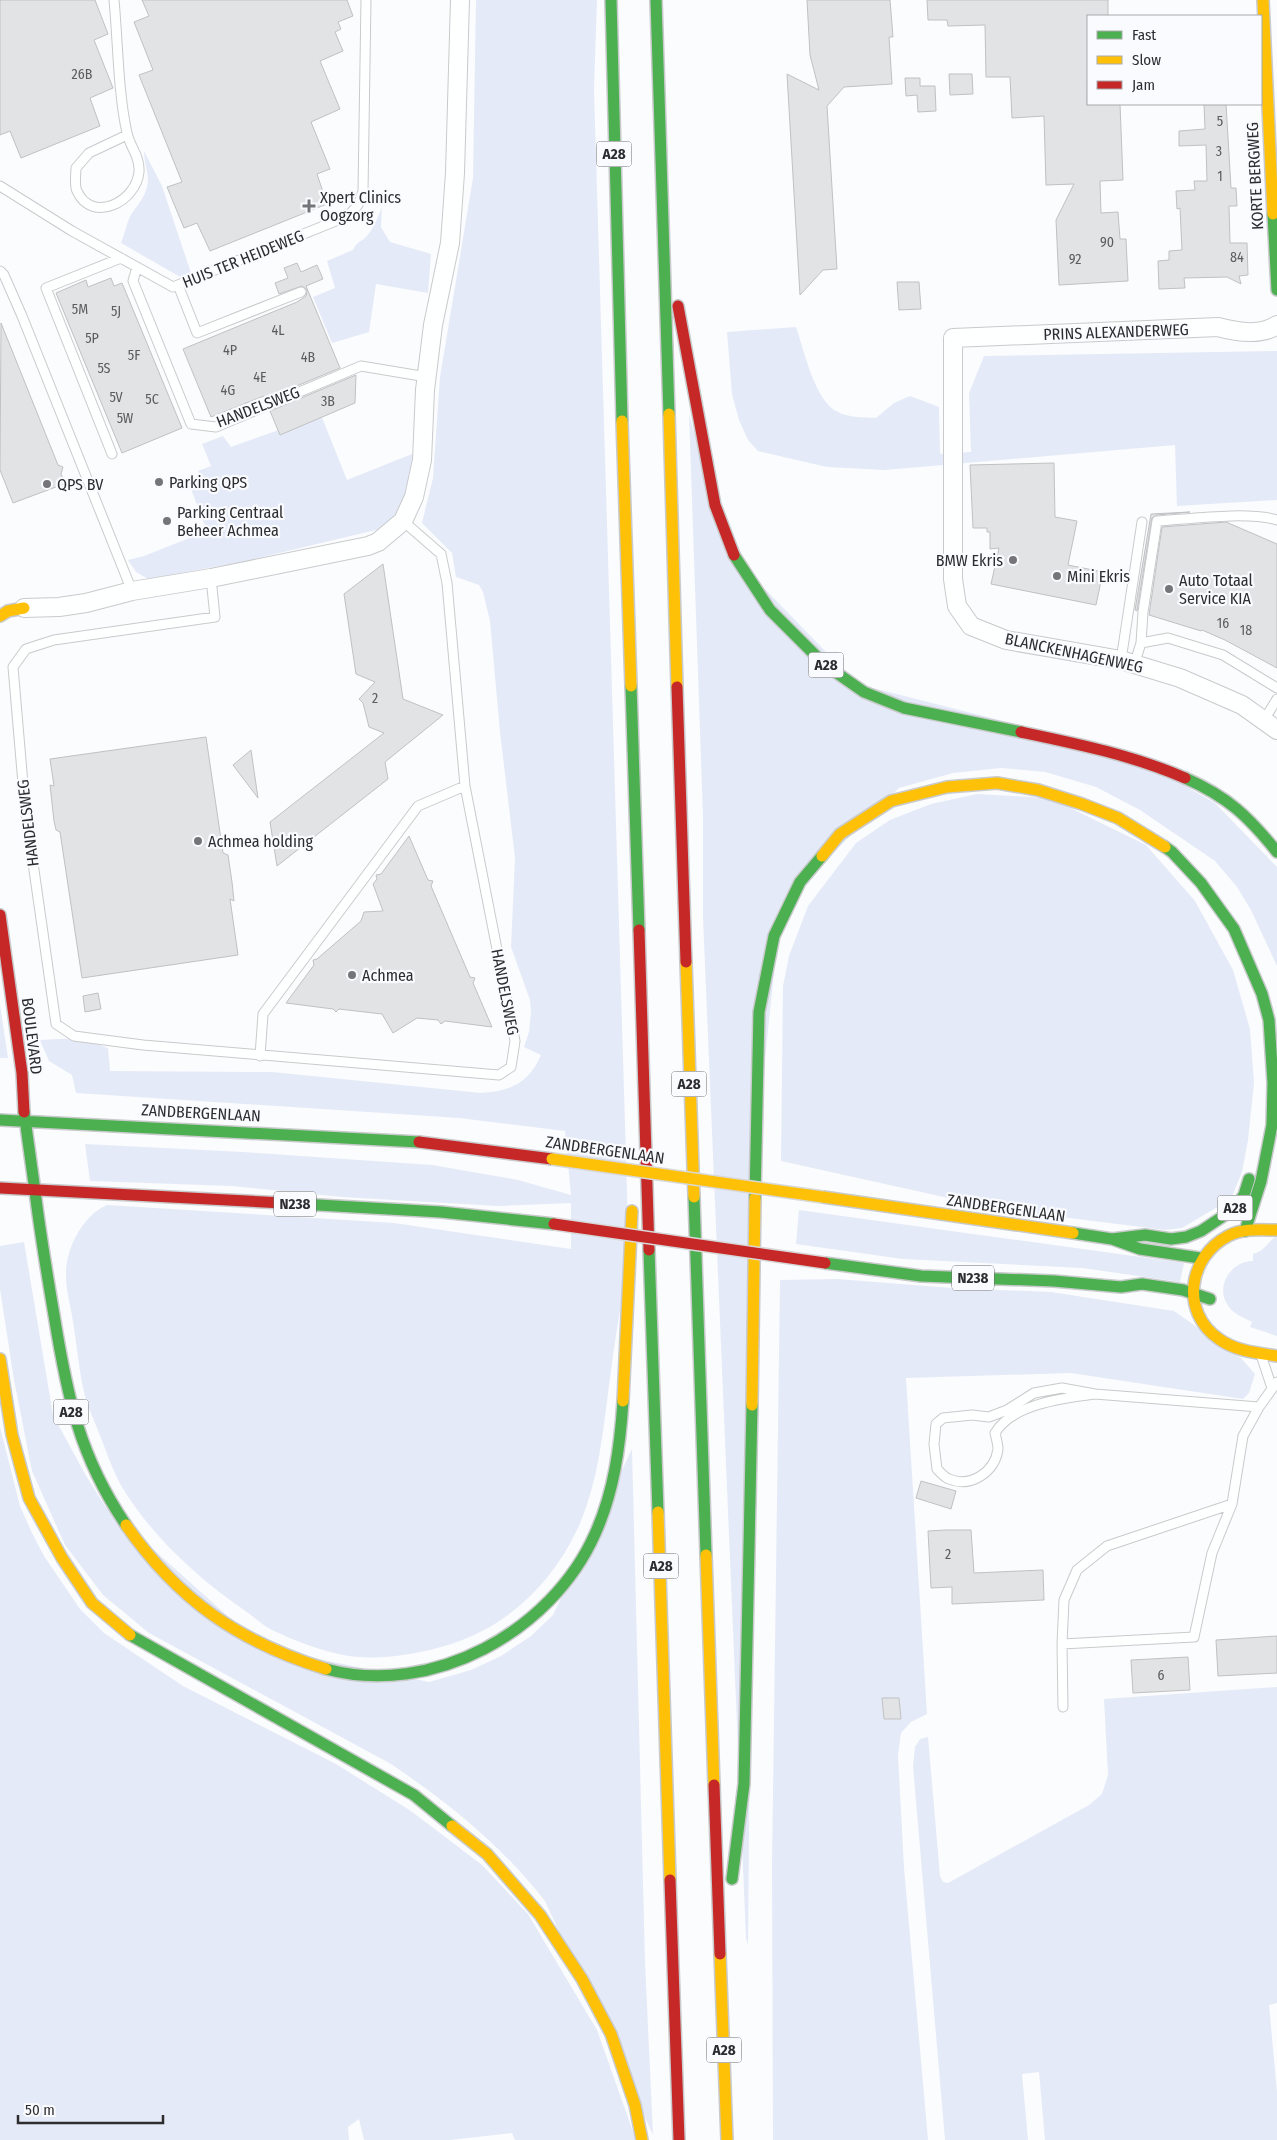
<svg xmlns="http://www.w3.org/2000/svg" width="1277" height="2140" viewBox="0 0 1277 2140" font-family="'Fira Sans Condensed',sans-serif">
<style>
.green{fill:#e5eaf8}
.building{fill:#e2e3e4;stroke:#c0c1c2}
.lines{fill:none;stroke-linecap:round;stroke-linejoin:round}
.lane-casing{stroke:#c9cacc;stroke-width:11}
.street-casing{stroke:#c9cacc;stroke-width:20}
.fast-casing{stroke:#c9cacc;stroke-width:14}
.slow-casing{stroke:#c9cacc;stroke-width:14}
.jam-casing{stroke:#c9cacc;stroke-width:14}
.lane{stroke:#feffff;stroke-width:9}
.street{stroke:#feffff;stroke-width:18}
.fast{stroke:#4caf50;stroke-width:11}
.slow{stroke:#ffc107;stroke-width:11}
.jam{stroke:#c62828;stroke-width:11}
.slow-bridge-casing{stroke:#d8d8d9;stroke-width:14;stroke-linecap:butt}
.jam-bridge-casing{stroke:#d8d8d9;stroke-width:14;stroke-linecap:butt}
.slow-bridge{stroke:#ffc107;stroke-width:11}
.jam-bridge{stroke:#c62828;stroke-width:11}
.poi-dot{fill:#757577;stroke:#fafbfe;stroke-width:2}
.labels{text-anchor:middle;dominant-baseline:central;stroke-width:4.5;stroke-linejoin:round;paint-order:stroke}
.number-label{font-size:14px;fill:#5b5c5d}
.shield{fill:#fafbfe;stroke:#6a6b6d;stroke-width:1}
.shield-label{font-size:15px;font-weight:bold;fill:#2d2d2f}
.street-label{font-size:16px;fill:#2d2d2f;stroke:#fafbfe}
.poi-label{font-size:16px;fill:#2d2d2f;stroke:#fafbfe;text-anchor:start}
</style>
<rect width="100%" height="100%" fill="#fbfcfd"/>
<path class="green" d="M 476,0 L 597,0 L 594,90 L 629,1258 C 622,1298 615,1338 610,1378 C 603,1430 599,1482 577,1530 C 549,1588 503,1630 441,1647 C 412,1655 379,1660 349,1656 C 324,1652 295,1641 272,1630 C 262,1625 253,1616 244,1610 C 199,1579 155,1539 125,1492 C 113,1473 106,1450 97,1428 C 93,1418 88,1407 85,1396 C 79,1372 77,1346 73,1322 C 71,1307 66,1291 66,1276 C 65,1249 83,1215 107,1205 L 394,1223 L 571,1249 L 571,1203 L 498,1206 L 342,1197 L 232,1186 L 90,1181 L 85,1144 L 243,1152 L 432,1165 L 518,1180 L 571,1195 L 565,1131 L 459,1118 L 76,1093 L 72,1075 L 49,1061 L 40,1040 L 80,1038 L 108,1048 L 110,1071 L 272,1072 L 481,1093 C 511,1091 529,1083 541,1055 L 524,1047 L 529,1032 L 531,1012 L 530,1000 L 511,947 L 515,858 L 500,732 L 490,621 L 483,592 L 479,585 L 456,577 L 452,553 L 422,523 L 433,478 L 440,377 L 473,178 Z
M 144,151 L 162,186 L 192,276 L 182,278 L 121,243 C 125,233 127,221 132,213 C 140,202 148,193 148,178 C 147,169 144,160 144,151 Z
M 382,207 L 381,227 L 390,242 L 431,254 L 428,293 L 376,284 L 369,332 L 332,343 L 313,297 L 335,288 L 327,261 L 353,250 C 356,243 358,243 364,239 C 372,232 378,217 382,207 Z
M 796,327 C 804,350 815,402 838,412 C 849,418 864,417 876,418 L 894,403 L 910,396 L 939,407 L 940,454 L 971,452 L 969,393 L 984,356 L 1277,351 L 1277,500 L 1177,506 L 1175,445 L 885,470 L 827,467 L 758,451 L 748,440 L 739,420 L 732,394 L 727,332 Z
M 689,414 L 727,550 L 857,684 L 1125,752 L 1215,803 L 1277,867 L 1277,966 L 1251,910 L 1237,887 L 1215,861 L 1140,810 L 1096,787 L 1045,772 L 1001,768 L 953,773 L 899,788 L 781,904 L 755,1156 L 748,1945 L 746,1938 L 703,918 L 703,817 Z
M 321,415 L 347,480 L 412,454 L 412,476 L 397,525 L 246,561 L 148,579 L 136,572 L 128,560 L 144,556 L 207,531 L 191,489 L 203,485 L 198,471 L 211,466 L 202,444 L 223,436 L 231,447 Z
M 977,794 L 1050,798 L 1146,845 L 1195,901 L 1233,970 L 1250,1029 L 1254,1083 L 1248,1140 L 1242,1172 L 1231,1199 L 1182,1228 L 1165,1230 L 998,1209 L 781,1161 L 783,986 L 789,956 L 808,906 L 856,843 L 890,820 L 931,804 Z
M 0,1005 L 8,1058 L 0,1058 Z
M 799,1210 L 1184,1263 L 1180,1282 L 1082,1268 L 903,1259 L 796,1244 Z
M 1277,1235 L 1277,1336 L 1250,1327 L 1252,1322 C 1244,1318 1234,1314 1229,1307 C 1214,1288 1230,1261 1253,1261 L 1253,1254 C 1264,1252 1268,1242 1277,1235 Z
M 24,1242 L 53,1415 L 85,1474 L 105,1506 L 262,1647 L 429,1682 L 471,1670 L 501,1656 L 531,1636 L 553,1615 L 632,1449 L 645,1962 L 653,2135 L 545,1901 C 502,1846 449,1803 391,1764 L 149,1633 L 103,1595 L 65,1545 L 32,1471 L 14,1380 L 0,1289 L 0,1246 Z
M 837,1279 L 952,1288 L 1051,1292 L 1174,1311 L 1241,1358 L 1255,1374 L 1249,1393 L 1243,1399 L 1071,1373 L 906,1378 L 927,1714 L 911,1722 L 901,1733 L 898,1755 L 904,1868 L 928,2140 L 773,2140 L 772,1866 L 780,1280 Z
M 0,1427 L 20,1506 L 31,1531 L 44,1556 L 80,1609 L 104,1633 L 183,1686 L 336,1764 L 411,1811 L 482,1865 L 528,1914 L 597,2030 L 636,2140 L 515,2140 L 512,2133 L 450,2140 L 364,2140 L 359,2119 L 348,2127 L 349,2140 L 0,2140 Z
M 1277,1687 L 1277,2003 L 1269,2005 L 1277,2092 L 1277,2140 L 1045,2140 L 1039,2072 L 1022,2074 L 1028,2140 L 945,2140 L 913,1766 L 915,1747 L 920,1739 L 928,1737 L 940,1876 L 943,1882 L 948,1883 L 1089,1805 L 1102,1794 L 1108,1775 L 1104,1699 Z"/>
<path class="building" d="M 0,0 L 95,0 L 108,34 L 94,40 L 113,88 L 90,98 L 100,126 L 21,158 L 10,131 L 0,135 Z
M 142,0 L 347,0 L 353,16 L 338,22 L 341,29 L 335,32 L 343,51 L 320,61 L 340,109 L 311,122 L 330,169 L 317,174 L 327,204 L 210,251 L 197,223 L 184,228 L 167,187 L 182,182 L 139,75 L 153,70 L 134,22 L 149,16 Z
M 807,0 L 890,0 L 893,37 L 889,37 L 892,84 L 844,87 L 827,106 L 837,269 L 823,270 L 800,295 L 787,74 L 819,90 L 810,55 Z
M 927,0 L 1108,0 L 1108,16 L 1088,16 L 1087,104 L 1120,104 L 1123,180 L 1100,181 L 1101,213 L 1118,212 L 1120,239 L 1126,239 L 1128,281 L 1059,285 L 1056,220 L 1074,184 L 1046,185 L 1044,116 L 1012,118 L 1010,77 L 986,77 L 985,25 L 948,26 L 947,20 L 928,20 Z
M 949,74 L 972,74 L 973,94 L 950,95 Z
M 905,78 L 920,78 L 920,86 L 935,86 L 936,111 L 918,112 L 917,95 L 906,96 Z
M 1204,104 L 1226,104 L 1231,188 L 1236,188 L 1237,206 L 1229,206 L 1230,243 L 1247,243 L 1248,275 L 1239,276 L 1241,284 L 1227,277 L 1184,278 L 1185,288 L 1159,289 L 1158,261 L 1169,260 L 1169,251 L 1182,250 L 1180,208 L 1177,209 L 1176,191 L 1195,190 L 1194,181 L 1207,181 L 1206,145 L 1179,146 L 1179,131 L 1205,129 Z
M 297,263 L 301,272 L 317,265 L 323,279 L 306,286 L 340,368 L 265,399 L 264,396 L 211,417 L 183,349 L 297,302 L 306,296 L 307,290 L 302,286 L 279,294 L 275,283 L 288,278 L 284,268 Z
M 111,278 L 114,286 L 122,283 L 182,428 L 122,453 L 56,293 L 86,280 L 88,287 Z
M 897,282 L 919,282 L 921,309 L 899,310 Z
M 1,323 L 58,465 L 63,467 L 61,474 L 65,482 L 64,484 L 13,503 L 0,470 Z
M 356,375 L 355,403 L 280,435 L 270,411 Z
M 1054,463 L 1055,517 L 1077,521 L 1068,565 L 1103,572 L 1096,605 L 991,584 L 999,548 L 990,549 L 990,532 L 987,532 L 987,528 L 973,528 L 970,465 Z
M 1190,512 L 1157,515 L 1152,518 L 1137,611 L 1135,610 L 1151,514 Z
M 1226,522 L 1277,544 L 1277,668 L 1225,640 L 1202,630 L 1201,631 L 1149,615 L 1162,527 Z
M 383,564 L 403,699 L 443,715 L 385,762 L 388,779 L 277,866 L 270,822 L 384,733 L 369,727 L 363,703 L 359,699 L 375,682 L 356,674 L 344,594 Z
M 206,737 L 223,853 L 228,855 L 232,882 L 234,901 L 230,899 L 238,955 L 82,978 L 60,832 L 56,830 L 54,821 L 50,785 L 54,786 L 50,759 Z
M 251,750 L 258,798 L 233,765 Z
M 409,836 L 428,880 L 433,881 L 431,886 L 470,977 L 475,978 L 473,983 L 492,1027 L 445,1021 L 441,1024 L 438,1020 L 417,1018 L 393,1033 L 382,1014 L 339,1009 L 336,1012 L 333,1009 L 286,1003 L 314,965 L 313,960 L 317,959 L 361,921 L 364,912 L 383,911 L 373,884 L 377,879 L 376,875 L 381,874 Z
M 98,993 L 101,1009 L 85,1012 L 83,996 Z
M 921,1481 L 956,1491 L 951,1509 L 916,1498 Z
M 945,1530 L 971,1530 L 974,1573 L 1043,1570 L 1044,1600 L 952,1604 L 952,1587 L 931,1588 L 928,1531 Z
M 1277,1636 L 1277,1673 L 1218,1676 L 1216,1640 Z
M 1188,1657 L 1190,1690 L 1133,1693 L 1131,1660 Z
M 882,1698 L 899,1698 L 901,1719 L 884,1719 Z"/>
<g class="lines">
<defs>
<path id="lane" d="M 114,0 C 118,42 118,92 127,133 C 130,147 140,156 139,172 C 136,202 92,224 77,191 C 74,185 76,175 76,168 L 89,153 L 127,135
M 0,186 L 72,231 L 173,287 L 348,216 L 358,205 L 363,191 L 366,0
M 137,267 L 133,281 L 191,424 L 216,427 L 361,366 L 427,377
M 0,271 L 4,275 L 22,316 L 132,591
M 178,285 L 197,333 L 301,292
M 112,454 L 46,288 L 121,258
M 211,578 L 215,617 L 54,640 L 26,649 L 13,667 L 25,807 L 56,1024 L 74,1036 L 143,1045 L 499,1075 L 511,1067 L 515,1041 L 465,786 L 447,583 L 441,554 L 403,521
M 1141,643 L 1143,612 L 1157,521 C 1189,519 1248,511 1277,520
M 1121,660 L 1142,522
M 1134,665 L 1141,643 L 1168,638 L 1223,655 L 1277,688
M 1264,720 L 1277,699
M 260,1056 L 263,1014 L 418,806 L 465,786
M 1262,1358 L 1272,1388
M 1095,1394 C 1064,1398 1012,1404 995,1433 C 996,1438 998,1444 998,1449 C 995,1472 971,1488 949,1479 C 944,1477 940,1472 937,1469 L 934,1444 L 936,1424 L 943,1418 L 972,1415 L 989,1417 L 1007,1410 L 1034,1393 L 1062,1388 L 1095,1394 L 1259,1407 L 1277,1382
M 1062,1644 L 1064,1600 L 1077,1570 L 1107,1546 L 1232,1504
M 1063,1707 L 1062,1644 L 1194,1637 L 1212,1553 L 1232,1504 L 1243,1436 L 1259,1407"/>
<path id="street" d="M 1277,325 C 1261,336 1236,332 1218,327 L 953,338 L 953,579 L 957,606 L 971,626 L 1006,640 L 1121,660 L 1180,678 L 1242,705 L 1277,730
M 24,608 L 59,607 L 86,603 L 132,591 L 211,578 L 368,546 L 378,542 L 403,521 L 414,497 L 422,460 L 425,390 L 433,325 L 450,243 L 455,173 L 460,0"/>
<path id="fast" d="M 611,0 L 622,421
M 656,0 L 669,414
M 1273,214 L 1277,290
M 734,555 L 770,610 L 824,664 L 864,692 L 904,708 L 1021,732
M 631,686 L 639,930
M 1185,778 C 1228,797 1248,816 1277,852
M 1165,847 L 1172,852 L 1201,883 L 1234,929 L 1262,994 L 1269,1020 L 1273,1083 L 1272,1125 L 1261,1181 L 1245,1231
M 24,1112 L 35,1191
M 0,1120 L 419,1142
M 35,1191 C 40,1233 47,1274 54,1315 C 67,1395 79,1456 126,1525
M 694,1197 L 706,1555
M 755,1198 L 759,1012 L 774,936 L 800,882 L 822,856
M 283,1203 L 441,1212 L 554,1224
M 1073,1233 L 1112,1239 L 1140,1249 L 1200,1258
M 1112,1239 L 1145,1235 L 1171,1239 L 1186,1237 L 1201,1231 L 1234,1209 L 1244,1195 L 1249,1179
M 649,1250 L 658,1512
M 825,1263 L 921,1276 L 1054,1281 L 1121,1287 L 1142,1284 L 1183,1290 L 1210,1299
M 130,1635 L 414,1795 L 452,1826
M 326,1669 C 432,1698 552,1631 595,1534 C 614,1492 620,1447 623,1401
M 732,1879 L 744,1784 L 752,1405"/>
<path id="slow" d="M 1263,0 L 1273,214
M 669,414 L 677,687
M 622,421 L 631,686
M 0,616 L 8,611 L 24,608
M 822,856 L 840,834 L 891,801 L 947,787 L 997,783 L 1038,790 L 1082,804 L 1118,818 L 1165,847
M 686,962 L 694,1197
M 823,1197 L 1073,1233
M 1277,1230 C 1261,1230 1243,1228 1228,1236 C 1188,1257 1180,1312 1219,1339 C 1235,1351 1258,1353 1277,1356
M 0,1359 L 12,1435 L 29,1498 L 62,1558 L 92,1603 L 130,1635
M 623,1401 L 632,1211
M 752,1405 L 755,1198
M 658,1512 L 670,1880
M 126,1525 C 178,1600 239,1642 326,1669
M 706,1555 L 714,1785
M 452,1826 L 487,1854 L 540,1915 L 582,1979 L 611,2034 L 635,2105 L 642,2140
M 720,1954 L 727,2140"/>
<path id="jam" d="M 678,306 L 715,505 L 734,555
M 677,687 L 686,962
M 1021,732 C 1078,744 1132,755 1185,778
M 0,915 L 22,1073 L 24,1112
M 639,930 L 649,1250
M 419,1142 L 552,1159
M 0,1188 L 283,1203
M 714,1785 L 720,1954
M 670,1880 L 679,2140"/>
</defs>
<use href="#lane" class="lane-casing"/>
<use href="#street" class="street-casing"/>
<use href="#fast" class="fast-casing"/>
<use href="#slow" class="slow-casing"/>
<use href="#jam" class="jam-casing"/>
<use href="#lane" class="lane"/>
<use href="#street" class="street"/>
<use href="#fast" class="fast"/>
<use href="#slow" class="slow"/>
<use href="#jam" class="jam"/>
<defs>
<path id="slow-bridge" d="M 552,1159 L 823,1197"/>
<path id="jam-bridge" d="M 554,1224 L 825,1263"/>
</defs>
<use href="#slow-bridge" class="slow-bridge-casing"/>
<use href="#jam-bridge" class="jam-bridge-casing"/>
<use href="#slow-bridge" class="slow-bridge"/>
<use href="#jam-bridge" class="jam-bridge"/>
</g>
<g class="poi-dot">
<path d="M306.5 198.5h5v5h5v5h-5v5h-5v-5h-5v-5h5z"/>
<circle cx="159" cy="482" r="5"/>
<circle cx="47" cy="484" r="5"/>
<circle cx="167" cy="521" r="5"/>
<circle cx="1013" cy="560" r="5"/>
<circle cx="1057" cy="576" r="5"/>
<circle cx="1169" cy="589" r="5"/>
<circle cx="198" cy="841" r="5"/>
<circle cx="352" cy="975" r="5"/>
</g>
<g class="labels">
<g class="number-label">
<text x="82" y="74">26B</text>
<text x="1220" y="121">5</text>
<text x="1219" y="151">3</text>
<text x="1220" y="176">1</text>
<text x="1107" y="242">90</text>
<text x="1237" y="257">84</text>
<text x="1075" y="259">92</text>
<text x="80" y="309">5M</text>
<text x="116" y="311">5J</text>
<text x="278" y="330">4L</text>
<text x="92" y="338">5P</text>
<text x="230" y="350">4P</text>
<text x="134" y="355">5F</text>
<text x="308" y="357">4B</text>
<text x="104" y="368">5S</text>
<text x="260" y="377">4E</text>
<text x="228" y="390">4G</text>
<text x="116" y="397">5V</text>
<text x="152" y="399">5C</text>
<text x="328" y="401">3B</text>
<text x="125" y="418">5W</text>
<text x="1223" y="623">16</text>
<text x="1246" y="630">18</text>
<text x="375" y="698">2</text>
<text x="948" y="1554">2</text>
<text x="1161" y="1675">6</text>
</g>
<g class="shield">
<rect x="596.5" y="141.5" width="35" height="25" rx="4"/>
<rect x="808.5" y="652.5" width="35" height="25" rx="4"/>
<rect x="671.5" y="1071.5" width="35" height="25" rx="4"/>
<rect x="274" y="1191.5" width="42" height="25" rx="4"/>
<rect x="1217.5" y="1195.5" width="35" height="25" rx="4"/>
<rect x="952" y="1265.5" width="42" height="25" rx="4"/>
<rect x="53.5" y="1399.5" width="35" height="25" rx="4"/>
<rect x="643.5" y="1553.5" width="35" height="25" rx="4"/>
<rect x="706.5" y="2037.5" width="35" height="25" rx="4"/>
</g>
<g class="shield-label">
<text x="614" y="154">A28</text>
<text x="826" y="665">A28</text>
<text x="689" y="1084">A28</text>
<text x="295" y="1204">N238</text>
<text x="1235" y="1208">A28</text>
<text x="973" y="1278">N238</text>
<text x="71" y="1412">A28</text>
<text x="661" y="1566">A28</text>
<text x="724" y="2050">A28</text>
</g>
<g class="street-label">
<text transform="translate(1255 176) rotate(-93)">KORTE BERGWEG</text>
<text transform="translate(243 259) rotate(-22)">HUIS TER HEIDEWEG</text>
<text transform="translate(1116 332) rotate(-2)">PRINS ALEXANDERWEG</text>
<text transform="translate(258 407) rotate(-21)">HANDELSWEG</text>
<text transform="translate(1074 653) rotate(12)">BLANCKENHAGENWEG</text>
<text transform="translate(28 823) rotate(-97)">HANDELSWEG</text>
<text transform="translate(505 992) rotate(79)">HANDELSWEG</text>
<text transform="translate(32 1036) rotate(83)">BOULEVARD</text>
<text transform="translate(201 1113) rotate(3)">ZANDBERGENLAAN</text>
<text transform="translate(605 1150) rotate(8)">ZANDBERGENLAAN</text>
<text transform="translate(1006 1208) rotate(8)">ZANDBERGENLAAN</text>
</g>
<g class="poi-label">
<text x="320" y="197">Xpert Clinics<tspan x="320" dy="18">Oogzorg</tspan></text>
<text x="169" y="482">Parking QPS</text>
<text x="57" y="484">QPS BV</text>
<text x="177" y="512">Parking Centraal<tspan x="177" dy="18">Beheer Achmea</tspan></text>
<text x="1003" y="560" text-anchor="end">BMW Ekris</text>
<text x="1067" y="576">Mini Ekris</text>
<text x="1179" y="580">Auto Totaal<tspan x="1179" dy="18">Service KIA</tspan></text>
<text x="208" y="841">Achmea holding</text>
<text x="362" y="975">Achmea</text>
</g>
</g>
<rect x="1087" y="15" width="175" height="90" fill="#fafbfe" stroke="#a8a9ab"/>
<rect x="1097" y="31" width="25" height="8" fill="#4caf50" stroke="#a8a9ab"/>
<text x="1132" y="40" font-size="15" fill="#2d2d2f">Fast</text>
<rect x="1097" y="56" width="25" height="8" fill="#ffc107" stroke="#a8a9ab"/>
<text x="1132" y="65" font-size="15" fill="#2d2d2f">Slow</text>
<rect x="1097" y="81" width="25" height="8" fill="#c62828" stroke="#a8a9ab"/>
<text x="1132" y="90" font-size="15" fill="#2d2d2f">Jam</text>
<path d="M18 2115v8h145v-8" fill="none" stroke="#2d2d2f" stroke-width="2.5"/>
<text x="25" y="2115" font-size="15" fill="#2d2d2f" stroke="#fafbfe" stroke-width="4" paint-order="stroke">50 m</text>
</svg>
